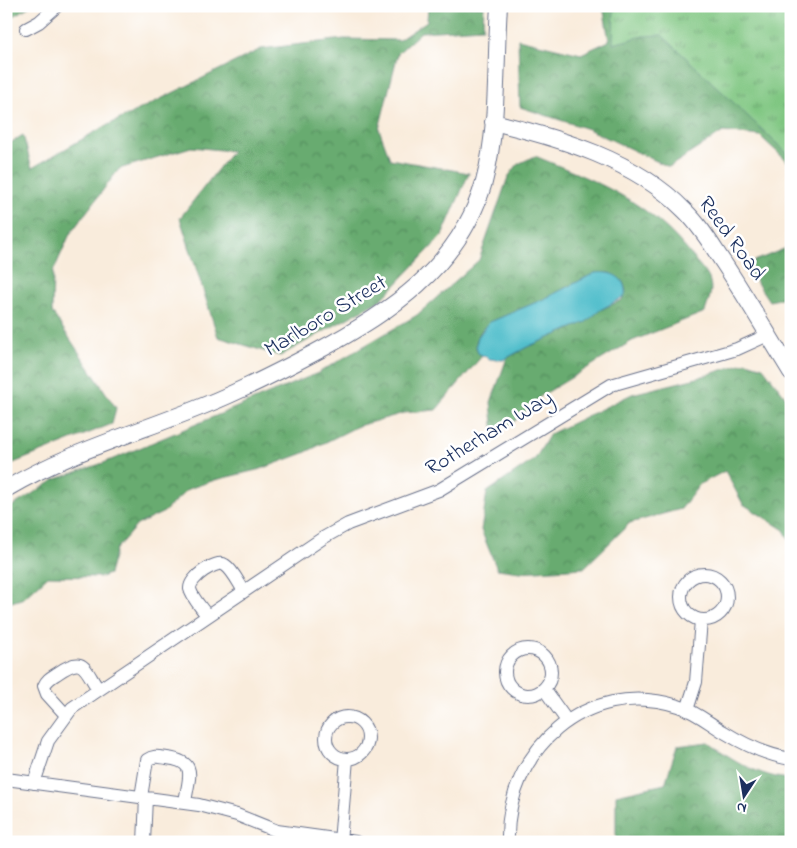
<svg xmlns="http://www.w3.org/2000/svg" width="797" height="848" viewBox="0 0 797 848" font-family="'Indie Flower',sans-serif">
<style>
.forest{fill:url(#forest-crowns);stroke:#416d66}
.park{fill:url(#park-tufts);stroke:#4d7a70}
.water{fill:#52bfcc;stroke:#367795}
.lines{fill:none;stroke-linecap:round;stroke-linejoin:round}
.minor-casing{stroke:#69718a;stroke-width:14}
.tertiary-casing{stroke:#69718a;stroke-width:18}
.minor{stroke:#fff;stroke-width:12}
.tertiary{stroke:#fff;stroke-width:16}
.labels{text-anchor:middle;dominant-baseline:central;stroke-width:5;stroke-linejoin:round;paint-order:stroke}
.street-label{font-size:22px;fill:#1b2f5e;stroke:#fff}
</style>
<defs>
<pattern id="forest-crowns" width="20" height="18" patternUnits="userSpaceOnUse" patternTransform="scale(1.25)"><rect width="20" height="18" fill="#67ab6f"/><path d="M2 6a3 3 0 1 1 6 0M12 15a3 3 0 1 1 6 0" fill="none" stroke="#548c5e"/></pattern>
<pattern id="park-tufts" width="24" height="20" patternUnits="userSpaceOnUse" patternTransform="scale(1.25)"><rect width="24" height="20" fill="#7fc681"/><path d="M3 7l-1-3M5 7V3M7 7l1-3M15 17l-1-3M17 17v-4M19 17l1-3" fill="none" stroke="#67a16d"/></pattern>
</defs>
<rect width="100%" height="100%" fill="#fff"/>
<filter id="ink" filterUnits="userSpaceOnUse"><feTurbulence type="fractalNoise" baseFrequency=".02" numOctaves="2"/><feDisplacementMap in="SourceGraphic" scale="10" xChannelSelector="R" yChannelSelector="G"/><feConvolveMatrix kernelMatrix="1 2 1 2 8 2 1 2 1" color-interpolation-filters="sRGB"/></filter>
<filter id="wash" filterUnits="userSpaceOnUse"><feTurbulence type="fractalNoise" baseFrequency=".0096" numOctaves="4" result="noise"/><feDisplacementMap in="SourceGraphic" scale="20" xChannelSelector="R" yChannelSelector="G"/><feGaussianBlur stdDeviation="1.12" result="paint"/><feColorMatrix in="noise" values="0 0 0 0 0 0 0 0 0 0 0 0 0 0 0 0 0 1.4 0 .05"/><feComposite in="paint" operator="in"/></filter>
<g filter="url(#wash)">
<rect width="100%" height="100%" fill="#f9ecdc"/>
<path class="forest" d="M 6,6 L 30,6 L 6,21 Z
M 428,6 L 484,6 L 483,28 L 421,32 L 398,53 L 379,129 L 390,159 L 469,173 L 442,236 L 382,299 L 280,356 L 218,337 L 180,218 L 232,151 L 191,147 L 119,169 L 70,234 L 53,272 L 52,312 L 116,408 L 112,424 L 6,466 L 6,150 L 10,143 L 23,135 L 32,168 L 98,130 L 261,49 L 344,39 L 399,40 L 427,21 Z
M 603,6 L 791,6 L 791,165 L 760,136 L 723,132 L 669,167 L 588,129 L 520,107 L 518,39 L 581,54 L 609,41 Z
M 535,156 C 600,183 652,202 695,260 C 700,266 709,275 710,282 C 713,292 708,302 705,312 L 632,341 L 541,396 L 516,420 L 494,436 L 491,402 L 507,358 L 527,347 L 586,322 L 600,310 L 622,300 L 626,291 L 623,282 L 610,273 L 595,273 L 546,298 L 488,323 C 480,331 472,342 478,353 L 482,356 L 436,410 L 404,413 L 358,426 L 304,453 L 261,469 L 215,480 L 188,489 L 164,512 L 137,525 L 116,549 L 109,574 L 101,577 L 48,576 L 24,598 L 6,604 L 6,510 L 56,479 L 106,462 L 318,373 L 417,315 L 479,260 L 508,177 L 518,164 Z
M 791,246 L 791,297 L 769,301 L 745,265 Z
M 747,362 L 763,367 L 791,404 L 791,543 L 784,530 L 743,504 L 725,471 L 700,484 L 681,509 L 630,523 L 584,568 L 520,572 L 497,569 L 481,530 L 487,492 L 535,459 L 550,434 L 632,394 L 697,378 Z
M 708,742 C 733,760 759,777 791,779 L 791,842 L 750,842 L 739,835 L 724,842 L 616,842 L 616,795 L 665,784 L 677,746 Z"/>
<path class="park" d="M 614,6 L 791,6 L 791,157 L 662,35 L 643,36 L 613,44 Z"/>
<path class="water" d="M 595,273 C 612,271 627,277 625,296 L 600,310 L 586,322 L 527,347 L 503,360 L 490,359 L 478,353 L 476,345 L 478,337 L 488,323 L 546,298 Z"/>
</g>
<g filter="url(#ink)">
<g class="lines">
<defs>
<path id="minor" d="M 26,29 L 39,22 L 57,6
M681 597a23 23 0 1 1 46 0a23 23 0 1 1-46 0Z
M 207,616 C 202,608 192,598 190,589 C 189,578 216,559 225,565 C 233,570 239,584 244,591
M505 672a23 23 0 1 1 46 0a23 23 0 1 1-46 0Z
M 544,689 L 567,721
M 687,710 L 696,682 L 701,620
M 66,715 L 47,694 L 44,686 C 47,679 52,677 58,673 C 84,655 84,668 98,689
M326 738a21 21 0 1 1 42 0a21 21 0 1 1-42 0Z
M 6,779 L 199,805 L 237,815 L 277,831 L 356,842
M 34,783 L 48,741 L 72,708 L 323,538 L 348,524 L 439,490 L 611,385 L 737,349 L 768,335
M 141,797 L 147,760 C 154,755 159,757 167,758 C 199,762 188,777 185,803
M 144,842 L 146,798
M 340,842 L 347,759
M 508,842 C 505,751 586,677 678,706 C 695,711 709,723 724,732 C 745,745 767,755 791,759"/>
<path id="tertiary" d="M 493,122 C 560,138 635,160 684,210 C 700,225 711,244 723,262 C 747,298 768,335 791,372
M 6,489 C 68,452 137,433 203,406 C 241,391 278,372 314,353 C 388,314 460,267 484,182 C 499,126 495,64 499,6"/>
</defs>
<use href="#minor" class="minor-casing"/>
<use href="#tertiary" class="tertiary-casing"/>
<use href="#minor" class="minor"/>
<use href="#tertiary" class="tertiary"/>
</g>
</g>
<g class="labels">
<g class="street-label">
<text transform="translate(731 239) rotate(54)">Reed Road</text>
<text transform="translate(326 317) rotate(-31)">Marlboro Street</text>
<text transform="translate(490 434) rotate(-31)">Rotherham Way</text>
</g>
</g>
<rect width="797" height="848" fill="none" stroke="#fff" stroke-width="25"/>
<g transform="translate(744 796) rotate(192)" stroke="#ffffff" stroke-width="4" paint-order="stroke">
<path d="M0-4L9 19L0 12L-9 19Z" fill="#1b2f5e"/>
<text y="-8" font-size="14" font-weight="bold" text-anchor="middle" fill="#1b2f5e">N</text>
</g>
</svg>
